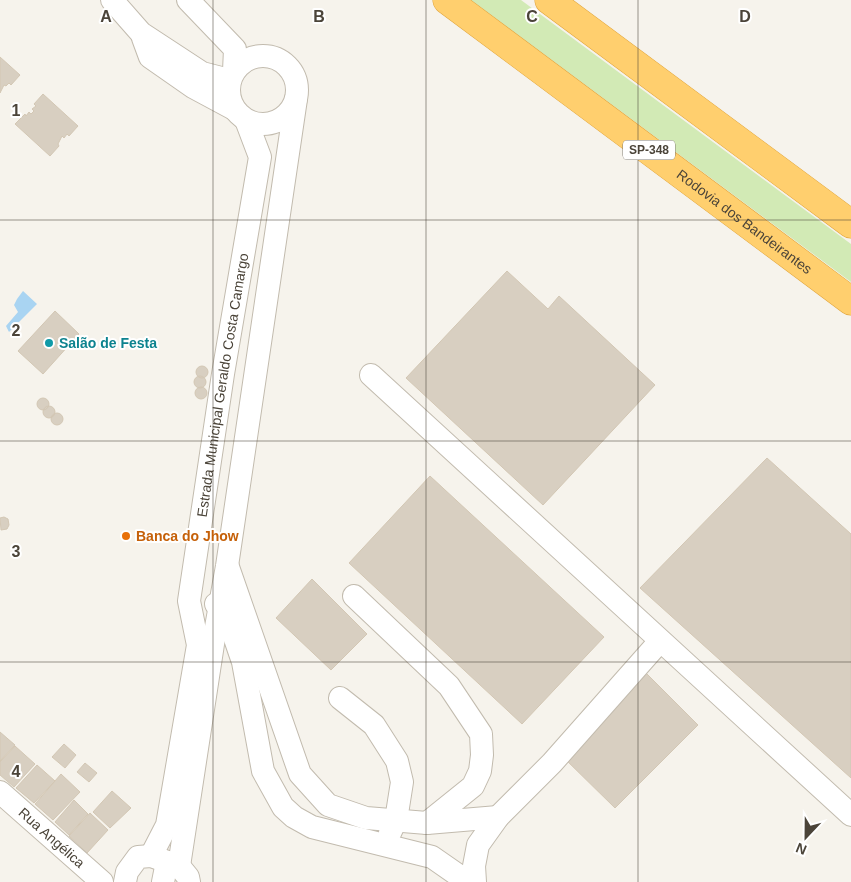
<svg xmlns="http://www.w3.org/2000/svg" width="851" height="882" viewBox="0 0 851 882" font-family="Arial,sans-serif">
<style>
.green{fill:#d2eab5}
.water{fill:#a9d4f2}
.building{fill:#d8cfc1;stroke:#d3c7b4}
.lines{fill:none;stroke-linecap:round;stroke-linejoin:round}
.minor-casing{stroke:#c2bbae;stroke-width:24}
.highway-casing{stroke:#e0a43c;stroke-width:29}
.minor{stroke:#fff;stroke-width:22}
.highway{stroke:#ffcf6e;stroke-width:28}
.grid{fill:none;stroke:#4b4439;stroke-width:1;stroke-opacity:0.55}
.culture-dot{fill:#0f9aa8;stroke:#fff;stroke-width:2}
.food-dot{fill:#e8710a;stroke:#fff;stroke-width:2}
.labels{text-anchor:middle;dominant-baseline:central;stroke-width:4;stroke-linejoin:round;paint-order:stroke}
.shield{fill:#fff;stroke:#817c74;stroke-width:1}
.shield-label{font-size:12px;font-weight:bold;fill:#4b4439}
.street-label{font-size:14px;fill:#4b4439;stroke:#fff}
.culture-label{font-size:14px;font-weight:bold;fill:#0d838f;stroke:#fff;text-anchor:start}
.food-label{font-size:14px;font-weight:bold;fill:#c56008;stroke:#fff;text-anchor:start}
.grid-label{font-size:16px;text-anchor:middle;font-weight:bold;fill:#4b4439;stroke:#fff;stroke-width:4;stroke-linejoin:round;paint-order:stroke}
</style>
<rect width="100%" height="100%" fill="#f6f3ec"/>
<path class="green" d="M 471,0 L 521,0 L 851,244 L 851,282 Z"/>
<path class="water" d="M 23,291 L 37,304 L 9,332 L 6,326 L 18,312 L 14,305 L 17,299 Z"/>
<path class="building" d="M 0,57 L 20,75 L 11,85 L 9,83 L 6,86 L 4,85 L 0,93 Z
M 43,94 L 78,126 L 69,136 L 67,134 L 64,138 L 62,136 L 58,144 L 59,146 L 50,156 L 15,124 L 25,114 L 26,116 L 29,112 L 31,114 L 34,111 L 32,109 L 36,106 L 34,104 Z
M 507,271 L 548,309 L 559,296 L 655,385 L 543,505 L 406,378 Z
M 55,311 L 79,334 L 43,374 L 18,351 Z
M196 372a6 6 0 1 1 12 0a6 6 0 1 1-12 0Z
M194 382a6 6 0 1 1 12 0a6 6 0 1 1-12 0Z
M195 393a6 6 0 1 1 12 0a6 6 0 1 1-12 0Z
M37 404a6 6 0 1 1 12 0a6 6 0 1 1-12 0Z
M43 412a6 6 0 1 1 12 0a6 6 0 1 1-12 0Z
M51 419a6 6 0 1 1 12 0a6 6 0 1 1-12 0Z
M 767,458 L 851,534 L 851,778 L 640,588 Z
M 430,476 L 604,637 L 522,724 L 349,563 Z
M 4,517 L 8,519 L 9,525 L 7,529 L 1,530 L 0,518 Z
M 312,579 L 367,634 L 331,670 L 276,618 Z
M 646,673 L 698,725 L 615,808 L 562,756 Z
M 0,732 L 15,745 L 0,761 Z
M 64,744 L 76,755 L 65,768 L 52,757 Z
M 15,746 L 35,764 L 14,787 L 0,775 L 0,762 Z
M 85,763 L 97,773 L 89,782 L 77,772 Z
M 37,765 L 55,781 L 34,803 L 16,788 Z
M 61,774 L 80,792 L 53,820 L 35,804 Z
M 112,791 L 131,808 L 110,828 L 93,812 Z
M 74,800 L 88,814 L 69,835 L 55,822 Z
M 90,813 L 108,830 L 87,853 L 69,836 Z"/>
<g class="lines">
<defs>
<g id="minor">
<path d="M 112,0 L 141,33 L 202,73 L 229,80"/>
<path d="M 188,0 L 235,49 L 234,71"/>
<path d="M 143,38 L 150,57 L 193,87 L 234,109"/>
<circle cx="263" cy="90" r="34"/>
<path d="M 371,375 L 851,815"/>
<path d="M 228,567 L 300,774 L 328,805 L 366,818 L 427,823 L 498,817"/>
<path d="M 354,596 L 449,686 L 481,734 L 482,755 L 480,771 L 473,786 L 427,823"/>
<path d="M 216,604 L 220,605 L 230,624 L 243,662 L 263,771 L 283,807 L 294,817 L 312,827 L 432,857 L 468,882"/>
<path d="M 340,698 L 374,725 L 397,761 L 402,782 L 396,820 L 390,833"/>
<path id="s1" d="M 0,792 L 102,882"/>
<path id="s2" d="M 151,856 L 167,825 L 198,645 L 189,601 L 223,374 L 260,157 L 246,120"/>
<path d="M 179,866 L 213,644 L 227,566 L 296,99"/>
<path d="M 125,882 L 127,872 L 138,857 L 151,856 L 179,866 L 188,877 L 189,882"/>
<path d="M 163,882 L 167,862"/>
<path d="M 475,882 L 474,866 L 478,845 L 498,817 L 552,763 L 660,641"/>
</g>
<g id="highway">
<path id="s3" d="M 447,0 L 851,301"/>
<path d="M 549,0 L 851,224"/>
</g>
</defs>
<use href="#minor" class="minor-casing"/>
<use href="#highway" class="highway-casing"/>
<use href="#minor" class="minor"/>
<use href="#highway" class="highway"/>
</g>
<path class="grid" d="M 213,0 L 213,882M 426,0 L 426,882M 638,0 L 638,882M 0,220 L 851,220M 0,441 L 851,441M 0,662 L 851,662"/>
<circle class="culture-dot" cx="49" cy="343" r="5"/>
<circle class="food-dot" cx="126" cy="536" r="5"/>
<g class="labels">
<rect class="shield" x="623" y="140.5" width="52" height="19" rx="4"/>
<g class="shield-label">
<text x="649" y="150">SP-348</text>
</g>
<g class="street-label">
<text stroke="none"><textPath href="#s3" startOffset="371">Rodovia dos Bandeirantes</textPath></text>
<text stroke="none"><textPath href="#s2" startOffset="481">Estrada Municipal Geraldo Costa Camargo</textPath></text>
<text stroke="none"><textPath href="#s1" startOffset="69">Rua Angélica</textPath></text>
</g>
<g class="culture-label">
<text x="59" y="343">Salão de Festa</text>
</g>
<g class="food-label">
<text x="136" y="536">Banca do Jhow</text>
</g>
</g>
<g class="grid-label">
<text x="106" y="22">A</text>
<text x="319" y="22">B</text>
<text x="532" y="22">C</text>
<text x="745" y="22">D</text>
<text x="16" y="116">1</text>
<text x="16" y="336">2</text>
<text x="16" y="557">3</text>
<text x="16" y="777">4</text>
</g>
<g transform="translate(806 837) rotate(202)" stroke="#ffffff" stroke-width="4" paint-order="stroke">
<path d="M0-4L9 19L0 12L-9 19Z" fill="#4b4439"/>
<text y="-8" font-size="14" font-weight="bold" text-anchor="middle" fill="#4b4439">N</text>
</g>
</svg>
